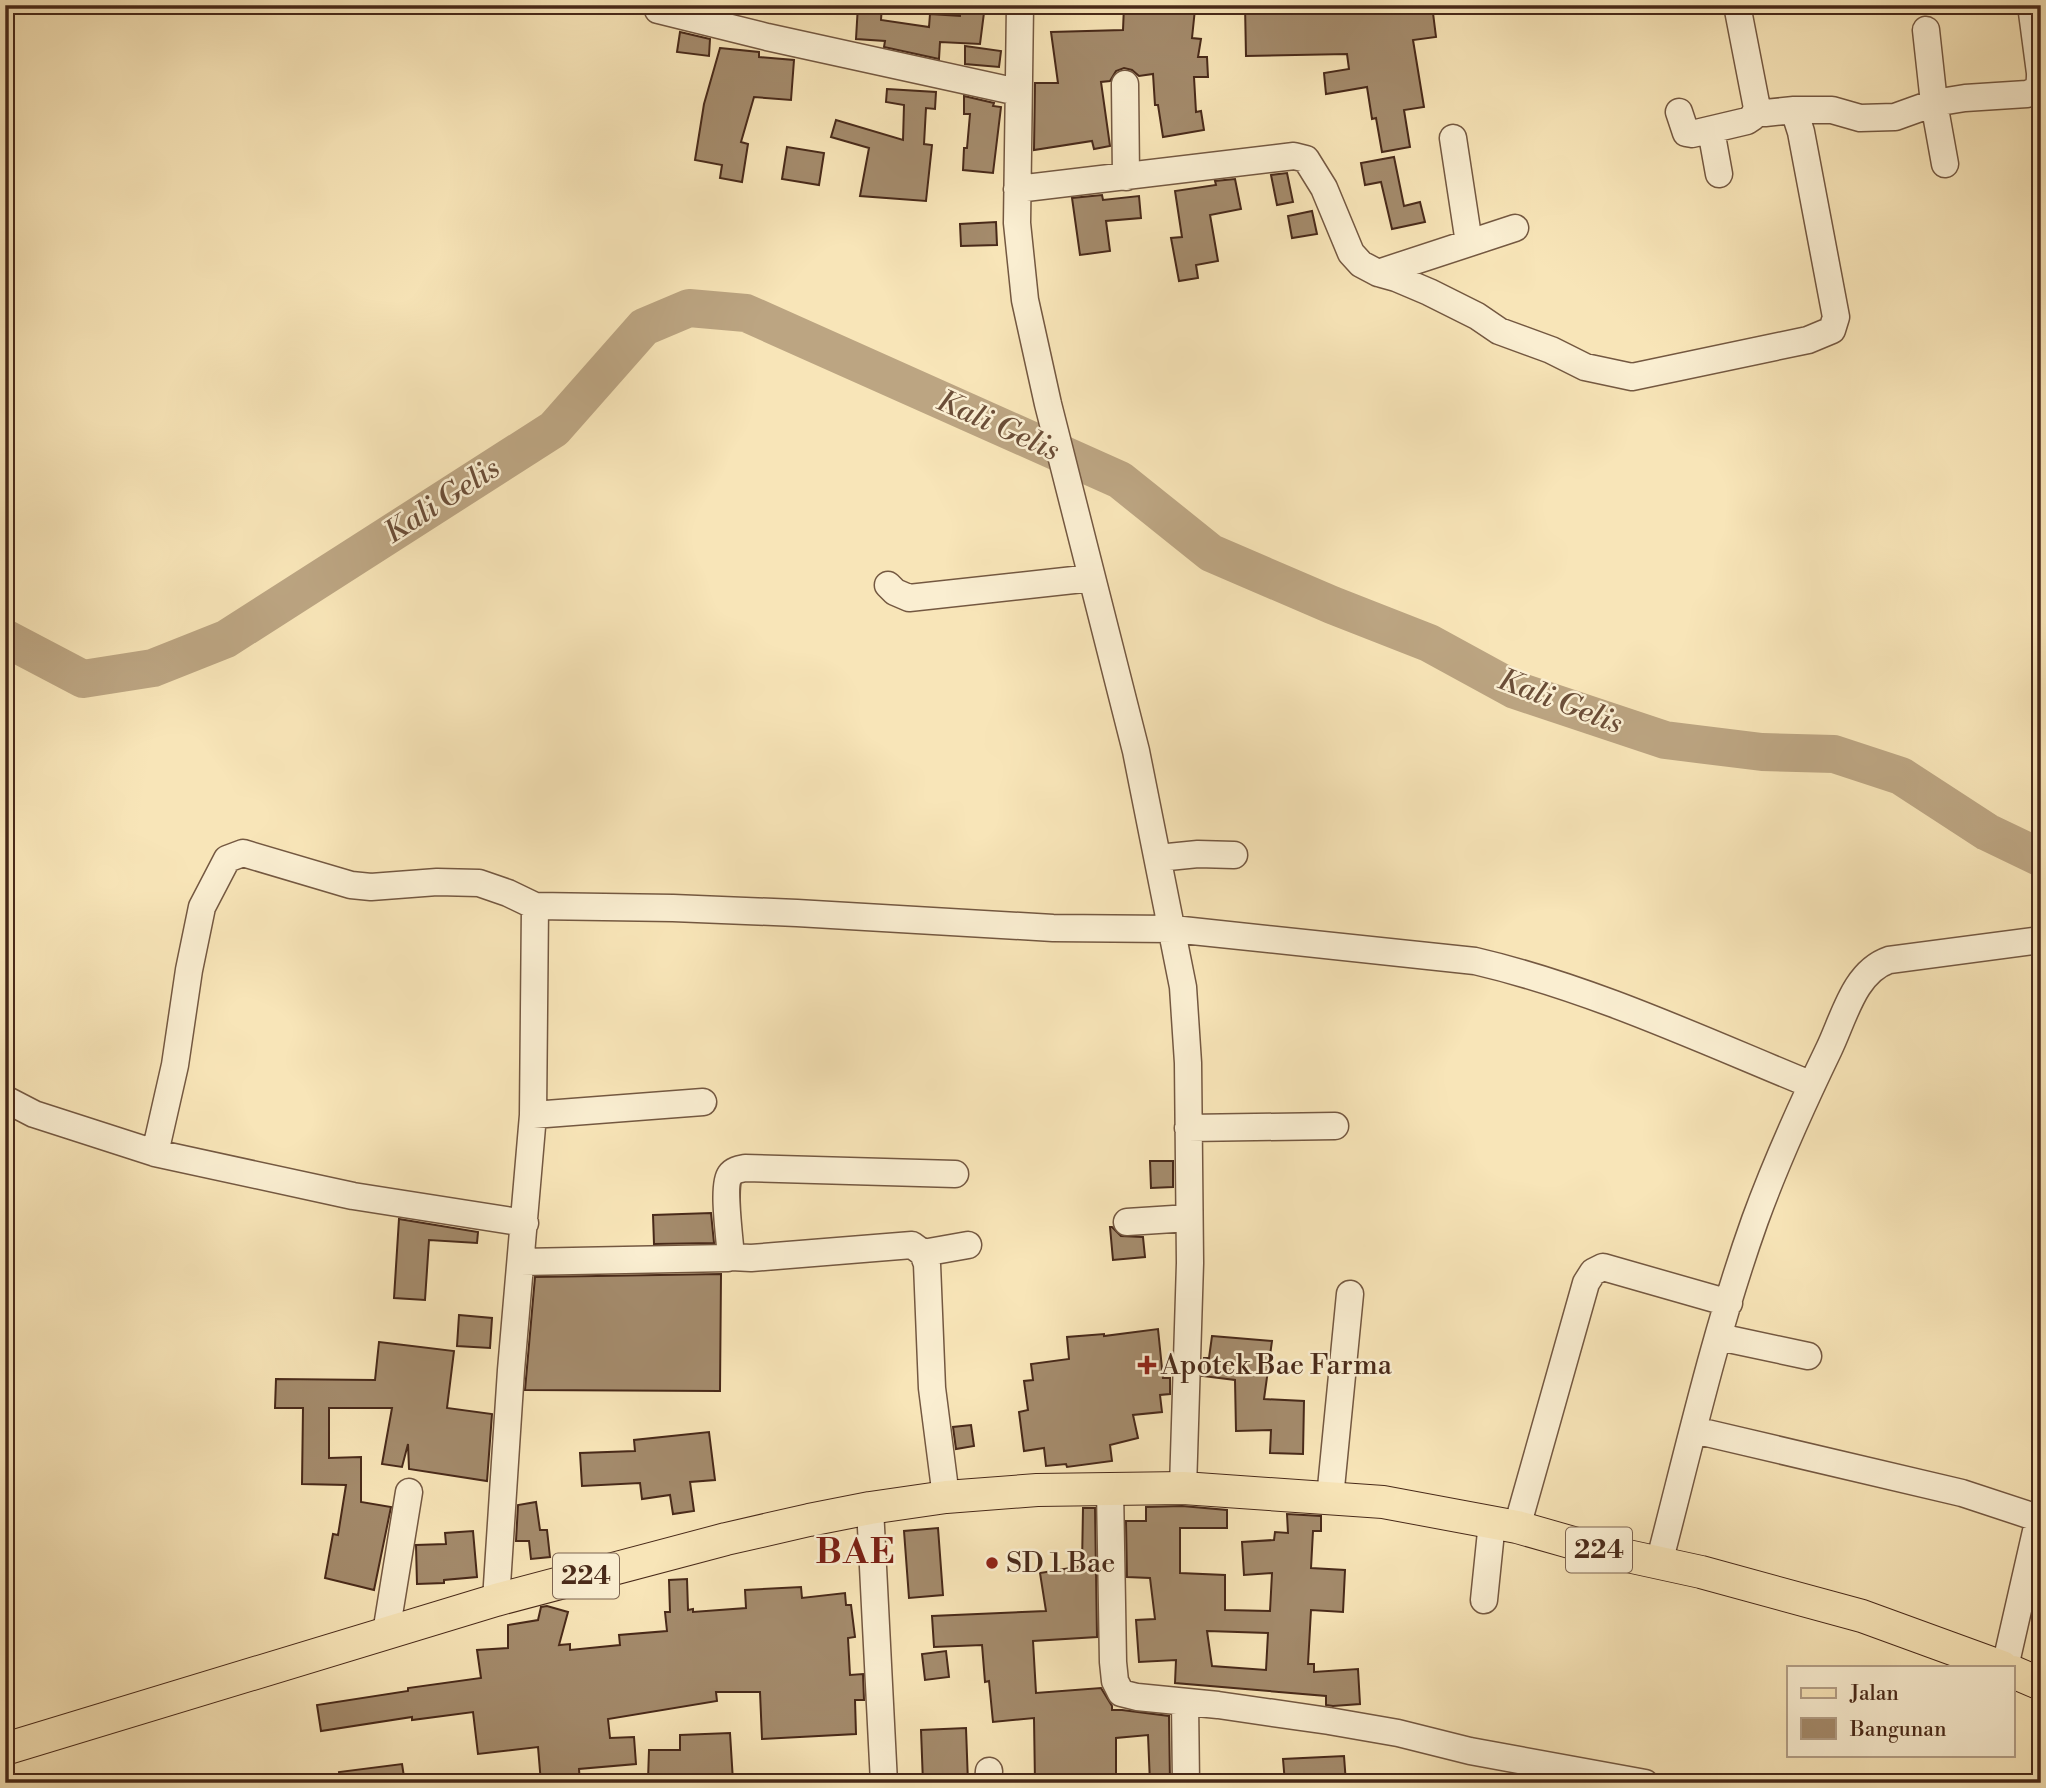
<svg xmlns="http://www.w3.org/2000/svg" width="2046" height="1788" viewBox="0 0 2046 1788" font-family="'Libre Bodoni',serif">
<style>
.lines{fill:none;stroke-linecap:round;stroke-linejoin:round}
.river{stroke:#bca582;stroke-width:38}
.building{fill:#a48b6c;stroke:#482919;stroke-width:2;fill-rule:evenodd}
.minor-casing{stroke:#745841;stroke-width:29}
.major-casing{stroke:#482919;stroke-width:34}
.minor{stroke:#faeed1;stroke-width:26}
.major{stroke:#f8e5b8;stroke-width:32}
.poi-dot{fill:#8f2418;stroke:#faeed1;stroke-width:2.5}
.labels{text-anchor:middle;dominant-baseline:central;stroke-width:5;stroke-linejoin:round;paint-order:stroke}
.shield{fill:#faeed1;stroke:#7d6450;stroke-width:2}
.shield-label{font-size:26px;font-weight:bold;fill:#482919}
.poi-label{font-size:28px;fill:#482919;stroke:#faeed1;text-anchor:start}
.water-label{font-size:30px;font-style:italic;fill:#6b4e38;stroke:#faeed1}
.district-label{font-size:35px;font-weight:bold;letter-spacing:2px;fill:#7a1f14;stroke:#faeed1}
</style>
<rect width="100%" height="100%" fill="#f8e5b8"/>
<filter id="stains"><feTurbulence type="fractalNoise" baseFrequency=".00286" numOctaves="4"/><feColorMatrix values="0 0 0 0 .2 0 0 0 0 .09 0 0 0 0 .02 0 0 0 .5 -.17"/></filter>
<radialGradient id="worn" r=".72"><stop offset=".6" stop-color="#630" stop-opacity="0"/><stop offset="1" stop-color="#630" stop-opacity=".3"/></radialGradient>
<g class="lines">
<path class="river" d="M 5,638 L 83,679 L 153,668 L 226,639 L 554,429 L 644,327 L 689,308 L 746,313 L 1120,480 L 1211,553 L 1332,605 L 1429,643 L 1515,690 L 1665,740 L 1762,752 L 1834,754 L 1901,776 L 1987,832 L 2041,858"/>
</g>
<path class="building" d="M 858,5 L 882,5 L 881,20 L 929,27 L 930,14 L 960,16 L 961,5 L 985,5 L 980,44 L 940,42 L 939,59 L 884,47 L 885,41 L 856,39 Z
M 1245,5 L 1432,5 L 1436,37 L 1413,40 L 1424,107 L 1404,110 L 1410,147 L 1382,152 L 1376,118 L 1372,119 L 1367,87 L 1326,94 L 1324,73 L 1349,69 L 1347,54 L 1246,56 Z
M 1124,6 L 1195,9 L 1192,38 L 1201,39 L 1198,57 L 1207,57 L 1208,77 L 1194,77 L 1196,112 L 1201,111 L 1204,130 L 1163,137 L 1158,105 L 1155,105 L 1153,74 L 1139,76 L 1132,70 L 1124,68 L 1116,71 L 1110,81 L 1101,82 L 1110,146 L 1094,149 L 1092,141 L 1034,150 L 1035,83 L 1058,83 L 1051,32 L 1123,30 Z
M 680,32 L 710,39 L 709,56 L 677,52 Z
M 965,46 L 1001,51 L 999,67 L 965,64 Z
M 720,48 L 759,52 L 759,57 L 794,60 L 791,100 L 754,97 L 741,142 L 748,144 L 742,182 L 720,178 L 722,165 L 695,160 L 704,104 Z
M 887,89 L 936,92 L 935,109 L 926,108 L 924,144 L 932,145 L 926,201 L 860,196 L 869,148 L 831,137 L 836,120 L 903,140 L 904,105 L 886,102 Z
M 964,96 L 994,103 L 993,106 L 1001,107 L 993,173 L 963,170 L 964,148 L 967,148 L 970,114 L 964,114 Z
M 787,147 L 824,153 L 819,185 L 782,179 Z
M 1394,157 L 1404,206 L 1420,202 L 1425,222 L 1392,229 L 1381,182 L 1365,185 L 1361,163 Z
M 1287,173 L 1293,202 L 1277,205 L 1271,175 Z
M 1235,179 L 1241,209 L 1210,215 L 1218,261 L 1196,265 L 1198,278 L 1179,281 L 1171,238 L 1182,237 L 1175,191 L 1216,185 L 1215,181 Z
M 1102,195 L 1103,200 L 1139,196 L 1141,218 L 1106,221 L 1110,251 L 1080,255 L 1072,198 Z
M 1312,211 L 1317,234 L 1292,238 L 1288,216 Z
M 996,222 L 997,245 L 961,246 L 960,224 Z
M 1150,1161 L 1173,1161 L 1173,1187 L 1151,1188 Z
M 711,1213 L 714,1243 L 654,1244 L 653,1215 Z
M 399,1219 L 478,1232 L 477,1243 L 429,1240 L 425,1300 L 394,1298 Z
M 1110,1227 L 1112,1227 L 1121,1236 L 1143,1237 L 1145,1257 L 1113,1260 Z
M 721,1274 L 720,1391 L 525,1390 L 535,1277 Z
M 459,1315 L 492,1318 L 490,1348 L 457,1346 Z
M 1158,1329 L 1163,1378 L 1170,1378 L 1170,1394 L 1160,1395 L 1162,1412 L 1133,1415 L 1138,1438 L 1110,1445 L 1112,1461 L 1067,1467 L 1066,1464 L 1046,1466 L 1044,1448 L 1024,1451 L 1019,1412 L 1028,1410 L 1024,1381 L 1033,1380 L 1031,1364 L 1069,1359 L 1067,1337 L 1104,1334 L 1104,1336 Z
M 1212,1336 L 1272,1341 L 1264,1399 L 1304,1401 L 1303,1454 L 1270,1453 L 1271,1430 L 1236,1431 L 1235,1380 L 1202,1376 L 1204,1358 L 1209,1358 Z
M 379,1342 L 454,1351 L 447,1408 L 492,1414 L 487,1481 L 409,1469 L 408,1444 L 402,1467 L 382,1464 L 392,1408 L 329,1408 L 329,1458 L 361,1457 L 361,1502 L 391,1507 L 374,1590 L 325,1578 L 333,1534 L 338,1535 L 346,1485 L 302,1484 L 303,1408 L 275,1408 L 276,1379 L 375,1380 Z
M 971,1425 L 974,1446 L 956,1449 L 953,1427 Z
M 709,1432 L 715,1480 L 690,1482 L 694,1511 L 673,1514 L 670,1495 L 642,1499 L 640,1483 L 582,1486 L 580,1453 L 635,1451 L 634,1440 Z
M 536,1502 L 540,1530 L 547,1530 L 550,1557 L 531,1559 L 529,1541 L 516,1541 L 518,1505 Z
M 1182,1506 L 1227,1510 L 1227,1528 L 1180,1528 L 1180,1573 L 1225,1575 L 1225,1610 L 1270,1611 L 1272,1573 L 1244,1575 L 1242,1542 L 1274,1540 L 1275,1532 L 1288,1533 L 1287,1514 L 1321,1516 L 1321,1531 L 1313,1531 L 1311,1568 L 1345,1570 L 1343,1612 L 1311,1610 L 1308,1664 L 1314,1664 L 1314,1672 L 1358,1669 L 1360,1704 L 1333,1706 L 1326,1705 L 1326,1696 L 1175,1683 L 1176,1660 L 1139,1662 L 1136,1620 L 1155,1619 L 1150,1578 L 1127,1577 L 1126,1521 L 1146,1521 L 1146,1507 ZM 1207,1631 L 1268,1633 L 1266,1670 L 1212,1666 Z
M 1083,1508 L 1095,1508 L 1097,1637 L 1033,1641 L 1036,1693 L 1101,1688 L 1112,1706 L 1112,1710 L 1122,1710 L 1169,1716 L 1170,1783 L 1150,1783 L 1148,1735 L 1116,1738 L 1116,1783 L 1035,1783 L 1034,1718 L 993,1722 L 989,1681 L 985,1682 L 982,1645 L 934,1647 L 932,1616 L 1046,1611 L 1040,1573 L 1082,1566 Z
M 938,1528 L 943,1595 L 909,1598 L 904,1531 Z
M 473,1531 L 477,1577 L 444,1580 L 444,1583 L 417,1584 L 416,1545 L 446,1544 L 445,1533 Z
M 687,1579 L 688,1610 L 693,1609 L 693,1612 L 746,1608 L 745,1590 L 801,1587 L 802,1598 L 845,1593 L 846,1605 L 851,1605 L 855,1637 L 848,1638 L 850,1675 L 863,1674 L 864,1700 L 855,1700 L 856,1734 L 762,1739 L 760,1692 L 716,1692 L 717,1701 L 608,1719 L 610,1738 L 634,1737 L 636,1764 L 579,1769 L 580,1783 L 541,1783 L 538,1747 L 478,1754 L 473,1712 L 412,1720 L 412,1717 L 321,1731 L 317,1705 L 408,1691 L 408,1688 L 481,1678 L 477,1650 L 508,1648 L 508,1625 L 538,1620 L 541,1607 L 547,1606 L 568,1612 L 559,1645 L 570,1644 L 570,1650 L 620,1645 L 619,1635 L 667,1631 L 665,1612 L 670,1612 L 669,1580 Z
M 946,1651 L 949,1677 L 925,1680 L 922,1654 Z
M 966,1728 L 968,1783 L 923,1783 L 921,1730 Z
M 730,1733 L 733,1781 L 648,1780 L 649,1750 L 680,1750 L 680,1735 Z
M 1344,1756 L 1346,1783 L 1285,1783 L 1283,1759 Z
M 402,1764 L 405,1783 L 340,1783 L 339,1772 Z"/>
<g class="lines">
<defs>
<path id="minor" d="M 1020,5 L 1017,223 L 1025,300 L 1048,404 L 1136,751 L 1183,987 L 1188,1063 L 1190,1263 L 1183,1488
M 658,10 L 767,37 L 1018,92
M 1926,30 L 1934,103 L 1945,164
M 1125,84 L 1126,177
M 1794,110 L 1832,110 L 1860,118 L 1895,117 L 1934,103 L 1965,98 L 2027,94 C 2039,90 2040,85 2040,73 L 2031,5
M 1679,112 L 1686,133 L 1692,134 L 1747,121 L 1753,117 L 1757,108
M 1711,130 L 1719,174
M 1453,138 L 1469,243
M 1017,189 L 1294,156 L 1306,159 L 1324,188 L 1351,253 L 1361,264 L 1378,273 L 1396,278 L 1429,292 L 1477,316 L 1499,331 L 1551,350 L 1585,367 L 1632,377 L 1808,340 L 1832,330 L 1836,317 L 1801,132 L 1794,110 L 1765,113 L 1757,108 L 1737,5
M 1378,273 L 1515,228
M 888,585 L 895,592 L 909,598 L 1092,578
M 1158,858 L 1198,854 L 1234,855
M 5,1099 L 34,1114 L 155,1153 L 353,1196 L 525,1223
M 533,1115 L 703,1102
M 1188,1128 L 1335,1126
M 155,1153 L 175,1065 L 189,970 L 202,907 L 227,859 L 243,853 L 351,885 L 371,887 L 437,882 L 479,883 L 508,893 L 535,906 L 673,908 L 797,913 L 1053,928 L 1173,929 L 1475,961 C 1591,988 1702,1040 1812,1085
M 1127,1222 L 1189,1218
M 923,1253 L 968,1245
M 731,1257 L 751,1258 L 912,1245 L 923,1253 L 927,1264 L 932,1388 L 946,1497
M 521,1262 L 728,1258 L 731,1257 C 730,1241 722,1185 730,1175 C 733,1170 740,1169 745,1168 L 955,1174
M 1719,1337 L 1808,1356
M 1694,1430 L 1962,1493 L 2041,1519
M 1110,1489 L 1113,1662 L 1115,1681 L 1121,1693 L 1137,1697 L 1218,1705 L 1329,1721 L 1398,1733 L 1470,1751 L 1645,1783
M 1330,1498 L 1350,1294
M 870,1508 L 884,1783
M 1517,1527 L 1586,1283 L 1593,1272 L 1603,1267 L 1729,1303
M 1659,1563 C 1689,1448 1715,1332 1755,1220 C 1776,1162 1802,1105 1829,1049 C 1844,1018 1854,972 1889,960 L 2041,940
M 496,1600 L 511,1370 L 533,1115 L 535,906
M 1484,1600 L 1492,1522
M 386,1633 L 409,1492
M 2005,1667 L 2039,1518
M 1185,1702 L 1186,1783
M 988,1783 L 989,1771"/>
<path id="major" d="M 2013,1672 L 2041,1684
M 5,1749 L 496,1600 L 726,1539 L 809,1520 L 870,1508 L 946,1497 L 1037,1490 L 1183,1488 L 1383,1502 L 1517,1527 L 1591,1548 L 1701,1572 L 1862,1616 L 2002,1667"/>
</defs>
<use href="#minor" class="minor-casing"/>
<use href="#major" class="major-casing"/>
<use href="#minor" class="minor"/>
<use href="#major" class="major"/>
</g>
<g class="poi-dot">
<path d="M1143.5 1354.5h7v7h7v7h-7v7h-7v-7h-7v-7h7z"/>
<circle cx="992" cy="1563" r="7"/>
</g>
<g class="labels">
<g class="shield">
<rect x="1566" y="1527.5" width="66" height="45" rx="5"/>
<rect x="553" y="1553.5" width="66" height="45" rx="5"/>
</g>
<g class="shield-label">
<text x="1599" y="1550">224</text>
<text x="586" y="1576">224</text>
</g>
<g class="poi-label">
<text x="1161" y="1365">Apotek Bae Farma</text>
<text x="1006" y="1563">SD 1 Bae</text>
</g>
<g class="water-label">
<text transform="translate(998 426) rotate(24)">Kali Gelis</text>
<text transform="translate(442 501) rotate(-33)">Kali Gelis</text>
<text transform="translate(1560 702) rotate(21)">Kali Gelis</text>
</g>
<g class="district-label">
<text x="856" y="1552">BAE</text>
</g>
</g>
<rect width="2046" height="1788" fill="none" stroke="#f8e5b8" stroke-width="28"/>
<rect x="7" y="7" width="2032" height="1774" fill="none" stroke="#482919" stroke-width="3.5"/>
<rect x="14" y="14" width="2018" height="1760" fill="none" stroke="#482919" stroke-width="2"/>
<rect x="1787" y="1666" width="228" height="91" fill="#faeed1" stroke="#b39f87" stroke-width="2"/>
<rect x="1801" y="1688" width="35" height="10" fill="#f8e5b8" stroke="#b39f87" stroke-width="2"/>
<text x="1850" y="1700" font-size="21" fill="#482919">Jalan</text>
<rect x="1801" y="1718" width="35" height="21" fill="#a48b6c" stroke="#b39f87" stroke-width="2"/>
<text x="1850" y="1736" font-size="21" fill="#482919">Bangunan</text>
<rect width="100%" height="100%" filter="url(#stains)"/>
<rect width="100%" height="100%" fill="url(#worn)"/>
</svg>
